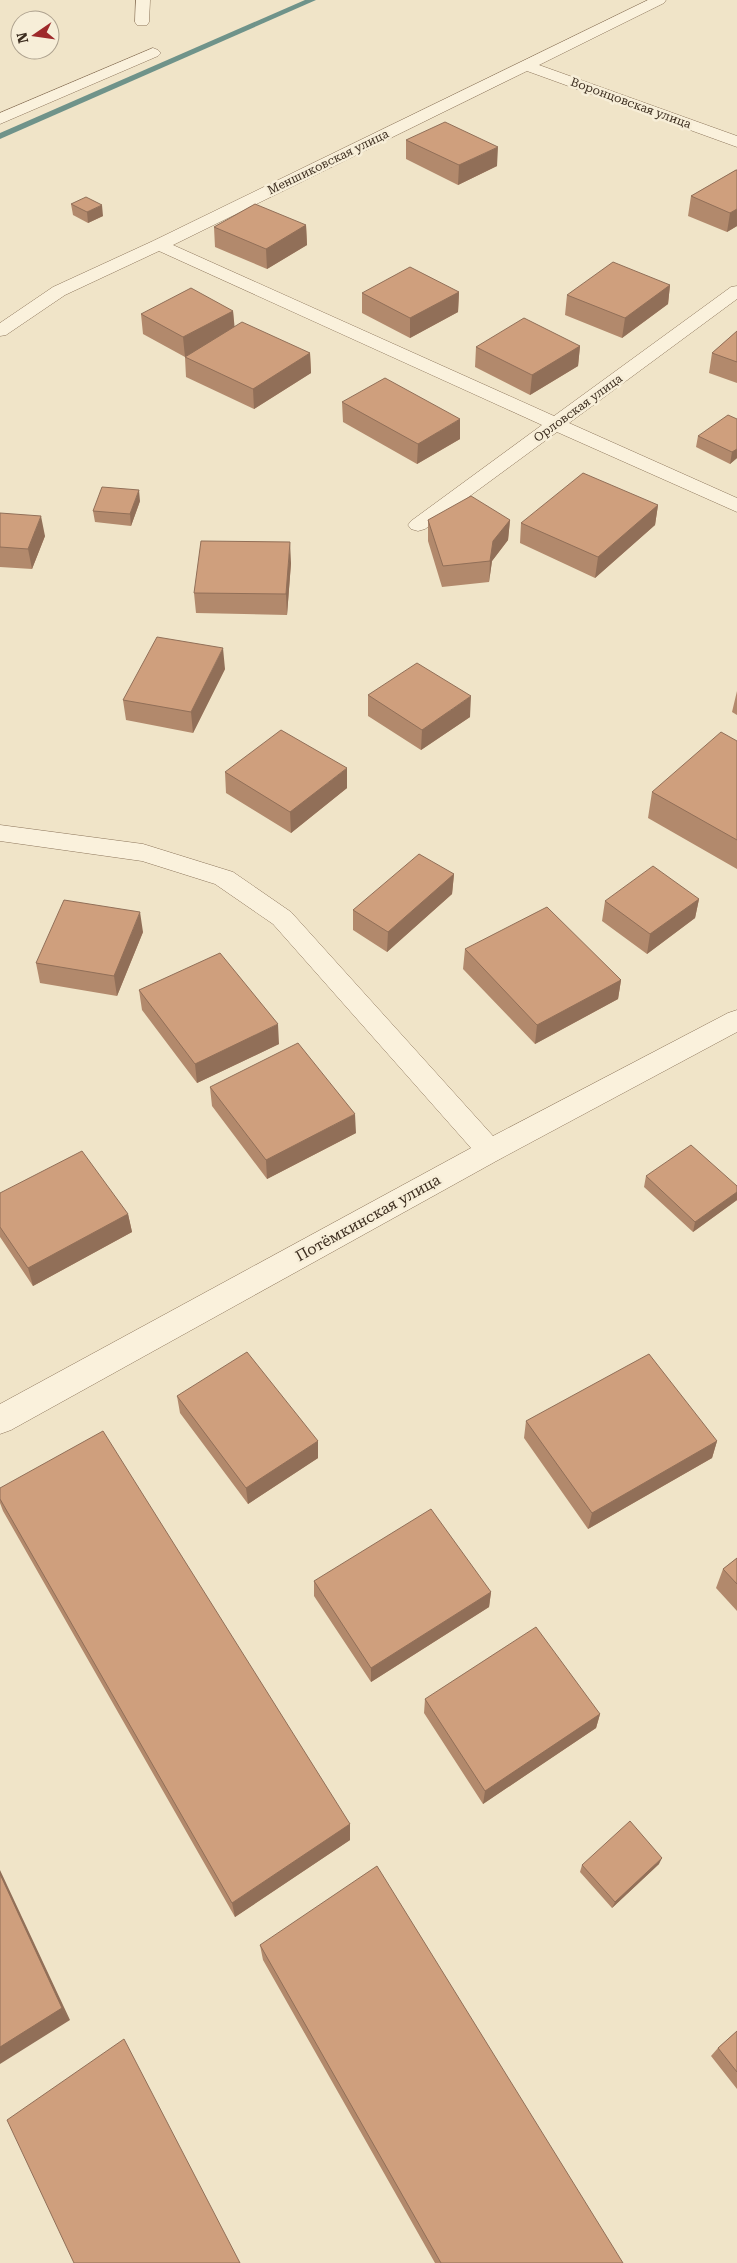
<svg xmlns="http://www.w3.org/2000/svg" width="737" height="2263" viewBox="0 0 737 2263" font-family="'Roboto Serif',serif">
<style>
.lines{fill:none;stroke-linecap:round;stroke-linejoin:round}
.stream{fill:#6f938a;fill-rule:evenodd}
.minor-casing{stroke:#8d765c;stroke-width:1}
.minor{fill:#faf1dc;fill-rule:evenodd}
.wall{fill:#b2896c}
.shaded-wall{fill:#916f58}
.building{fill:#cf9f7d;stroke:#916f58}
.labels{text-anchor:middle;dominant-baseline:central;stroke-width:5;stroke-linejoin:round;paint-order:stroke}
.far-street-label{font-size:12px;fill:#3d2e20;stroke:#f7eed8}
.street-label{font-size:15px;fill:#3d2e20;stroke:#f7eed8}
</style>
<rect width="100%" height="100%" fill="#f0e4c8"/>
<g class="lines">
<path class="stream" d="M 305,0 L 316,0 L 0,139 L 0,133 Z"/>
<defs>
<path id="minor" d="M 136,0 L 150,0 L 149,22 L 147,25 L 137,25 L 135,22 Z
M 648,0 L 666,0 L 664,3 L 539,65 L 737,136 L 737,147 L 527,71 L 173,245 L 554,416 L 731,287 L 737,286 L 737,299 L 569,423 L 737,498 L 737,512 L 557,432 L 425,529 L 418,531 L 411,529 L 408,525 L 411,521 L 542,425 L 159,251 L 65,295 L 6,335 L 0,336 L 0,323 L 53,287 L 153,241 Z
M 153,48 L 158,50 L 161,53 L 158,56 L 0,124 L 0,113 Z
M 0,825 L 143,844 L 233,872 L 291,912 L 493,1136 L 728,1013 L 737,1010 L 737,1032 L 500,1159 L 11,1430 L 0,1434 L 0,1404 L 471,1148 L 273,924 L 215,884 L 142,861 L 0,841 Z"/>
</defs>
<use href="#minor" class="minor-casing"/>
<use href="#minor" class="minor"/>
</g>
<path class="wall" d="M 406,140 L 497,166 L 458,185 L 406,159 Z
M 736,170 L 737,226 L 727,232 L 688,216 L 691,196 Z
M 71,204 L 103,216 L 88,223 L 73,215 Z
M 306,225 L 307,245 L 267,269 L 215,247 L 214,227 Z
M 670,285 L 668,304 L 622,338 L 565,315 L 567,295 Z
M 459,292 L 458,312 L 410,338 L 362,313 L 362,293 Z
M 233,311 L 234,327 L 310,353 L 311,373 L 254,409 L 186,377 L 185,357 L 143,334 L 141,314 Z
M 737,331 L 737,383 L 709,373 L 712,353 Z
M 580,346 L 578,366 L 530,395 L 475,367 L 476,347 Z
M 342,402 L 460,439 L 417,464 L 343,422 Z
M 737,419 L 737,458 L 730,464 L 696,447 L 698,436 Z
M 140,501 L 131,526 L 95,522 L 93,511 Z
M 658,505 L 655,525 L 595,578 L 520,543 L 521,523 Z
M 0,513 L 45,536 L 32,569 L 0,567 Z
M 428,520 L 510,520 L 508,540 L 492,561 L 489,582 L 442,587 L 428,541 Z
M 291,563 L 287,615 L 196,613 L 194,593 Z
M 225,669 L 193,733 L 126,720 L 123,700 Z
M 737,691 L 737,715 L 732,712 Z
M 368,695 L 470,717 L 421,750 L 368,716 Z
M 737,741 L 737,869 L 648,818 L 652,792 Z
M 225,772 L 347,788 L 291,833 L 226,793 Z
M 454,874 L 452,894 L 387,952 L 353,930 L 353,910 Z
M 699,899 L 695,918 L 647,954 L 602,921 L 605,901 Z
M 143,932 L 117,996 L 40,983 L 36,963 Z
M 465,949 L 621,980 L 618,999 L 535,1044 L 463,969 Z
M 139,990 L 279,1044 L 197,1083 L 142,1010 Z
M 210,1087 L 356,1133 L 267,1179 L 212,1106 Z
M 646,1176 L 737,1186 L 737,1200 L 693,1232 L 644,1187 Z
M 0,1193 L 128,1214 L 132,1232 L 33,1286 L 0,1237 Z
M 177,1396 L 318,1441 L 318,1458 L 248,1504 L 180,1413 Z
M 526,1421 L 717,1441 L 712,1458 L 588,1529 L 524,1438 Z
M 0,1488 L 350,1824 L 350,1840 L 235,1917 L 3,1511 L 0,1503 Z
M 737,1558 L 737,1611 L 716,1588 L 723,1569 Z
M 314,1581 L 491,1592 L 489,1607 L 371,1682 L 314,1596 Z
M 425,1699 L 600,1714 L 596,1728 L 483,1804 L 424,1713 Z
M 659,1864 L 612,1908 L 580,1872 L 582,1865 Z
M 260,1945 L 623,2263 L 435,2263 L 263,1960 Z
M 737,2031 L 737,2089 L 711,2056 L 718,2048 Z"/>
<path class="shaded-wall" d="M 498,147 L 497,166 L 458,185 L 459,165 Z
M 102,205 L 103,216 L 88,223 L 87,212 Z
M 737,209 L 737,226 L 727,232 L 730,213 Z
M 306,225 L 307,245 L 267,269 L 266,249 Z
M 670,285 L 668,304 L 622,338 L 625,318 Z
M 459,292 L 458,312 L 410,338 L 410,318 Z
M 233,311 L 235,331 L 185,357 L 183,337 Z
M 580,346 L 578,366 L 530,395 L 532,375 Z
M 310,353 L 311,373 L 254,409 L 253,389 Z
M 460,419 L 460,439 L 417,464 L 418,444 Z
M 737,449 L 737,458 L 730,464 L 732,452 Z
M 139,490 L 140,501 L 131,526 L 130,514 Z
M 658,505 L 655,525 L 595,578 L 598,557 Z
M 41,516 L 45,536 L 32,569 L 28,549 Z
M 510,520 L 508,540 L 492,561 L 489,582 L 490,561 L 493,541 Z
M 290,542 L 291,563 L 287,615 L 286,594 Z
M 223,648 L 225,669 L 193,733 L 191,712 Z
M 471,696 L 470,717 L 421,750 L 422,730 Z
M 347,768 L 347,788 L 291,833 L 290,812 Z
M 454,874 L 452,894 L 387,952 L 388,932 Z
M 699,899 L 695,918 L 647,954 L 650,934 Z
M 140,912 L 143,932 L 117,996 L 114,976 Z
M 621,980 L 618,999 L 535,1044 L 537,1025 Z
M 278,1024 L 279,1044 L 197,1083 L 195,1064 Z
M 355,1114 L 356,1133 L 267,1179 L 266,1160 Z
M 737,1192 L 737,1200 L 693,1232 L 695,1222 Z
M 128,1214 L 132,1232 L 33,1286 L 28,1268 Z
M 318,1441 L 318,1458 L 248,1504 L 246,1488 Z
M 717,1441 L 712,1458 L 588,1529 L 592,1513 Z
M 491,1592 L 489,1607 L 371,1682 L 371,1668 Z
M 600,1714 L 596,1728 L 483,1804 L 485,1791 Z
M 350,1824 L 350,1840 L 235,1917 L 232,1903 Z
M 662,1858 L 659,1864 L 612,1908 L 615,1902 Z
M 0,1870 L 70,2020 L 0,2064 Z"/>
<path class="building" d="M 445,122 L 498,147 L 459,165 L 406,140 Z
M 736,170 L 737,170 L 737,209 L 730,213 L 691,196 Z
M 86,197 L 102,205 L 87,212 L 71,204 Z
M 255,204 L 306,225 L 266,249 L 214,227 Z
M 613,262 L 670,285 L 625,318 L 567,295 Z
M 410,267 L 459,292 L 410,318 L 362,293 Z
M 191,288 L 233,311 L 183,337 L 141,314 Z
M 524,318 L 580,346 L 532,375 L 476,347 Z
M 242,322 L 310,353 L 253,389 L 185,357 Z
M 737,331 L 737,362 L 712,353 Z
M 385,378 L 460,419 L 418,444 L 342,402 Z
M 728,415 L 737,419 L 737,449 L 732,452 L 698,436 Z
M 583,473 L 658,505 L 598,557 L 521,523 Z
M 102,487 L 139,490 L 130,514 L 93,511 Z
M 471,496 L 510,520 L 493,541 L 490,561 L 443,566 L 428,520 Z
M 0,513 L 41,516 L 28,549 L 0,547 Z
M 201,541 L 290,542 L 286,594 L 194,593 Z
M 157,637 L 223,648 L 191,712 L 123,700 Z
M 417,663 L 471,696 L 422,730 L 368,695 Z
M 281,730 L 347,768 L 290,812 L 225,772 Z
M 721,732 L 737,741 L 737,840 L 652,792 Z
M 419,854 L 454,874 L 388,932 L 353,910 Z
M 653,866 L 699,899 L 650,934 L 605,901 Z
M 64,900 L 140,912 L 114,976 L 36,963 Z
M 547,907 L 621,980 L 537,1025 L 465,949 Z
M 220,953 L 278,1024 L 195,1064 L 139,990 Z
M 298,1043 L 355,1114 L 266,1160 L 210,1087 Z
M 691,1145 L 737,1186 L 737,1192 L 695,1222 L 646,1176 Z
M 82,1151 L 128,1214 L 28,1268 L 0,1227 L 0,1193 Z
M 247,1352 L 318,1441 L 246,1488 L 177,1396 Z
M 649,1354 L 717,1441 L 592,1513 L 526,1421 Z
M 103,1431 L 350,1824 L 232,1903 L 0,1499 L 0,1488 Z
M 431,1509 L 491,1592 L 371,1668 L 314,1581 Z
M 737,1558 L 737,1584 L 723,1569 Z
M 536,1627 L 600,1714 L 485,1791 L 425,1699 Z
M 630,1821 L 662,1858 L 615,1902 L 582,1865 Z
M 377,1866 L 623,2263 L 441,2263 L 260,1945 Z
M 0,1874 L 62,2008 L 0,2047 Z
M 737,2031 L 737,2072 L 718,2048 Z
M 124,2039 L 240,2263 L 74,2263 L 7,2120 Z"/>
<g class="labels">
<g class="far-street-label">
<text transform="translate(631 103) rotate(20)">Воронцовская улица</text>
<text transform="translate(328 162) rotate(-26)">Меншиковская улица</text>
<text transform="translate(578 408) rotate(-36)">Орловская улица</text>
</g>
<g class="street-label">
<text transform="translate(368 1218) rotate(-29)">Потёмкинская улица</text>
</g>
</g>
<g transform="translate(35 35) rotate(257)"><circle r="24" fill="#f7eed8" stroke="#ada18e"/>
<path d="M0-4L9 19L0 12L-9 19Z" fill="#9e2a2b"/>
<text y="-8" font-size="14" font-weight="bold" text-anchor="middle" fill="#3d2e20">N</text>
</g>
</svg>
